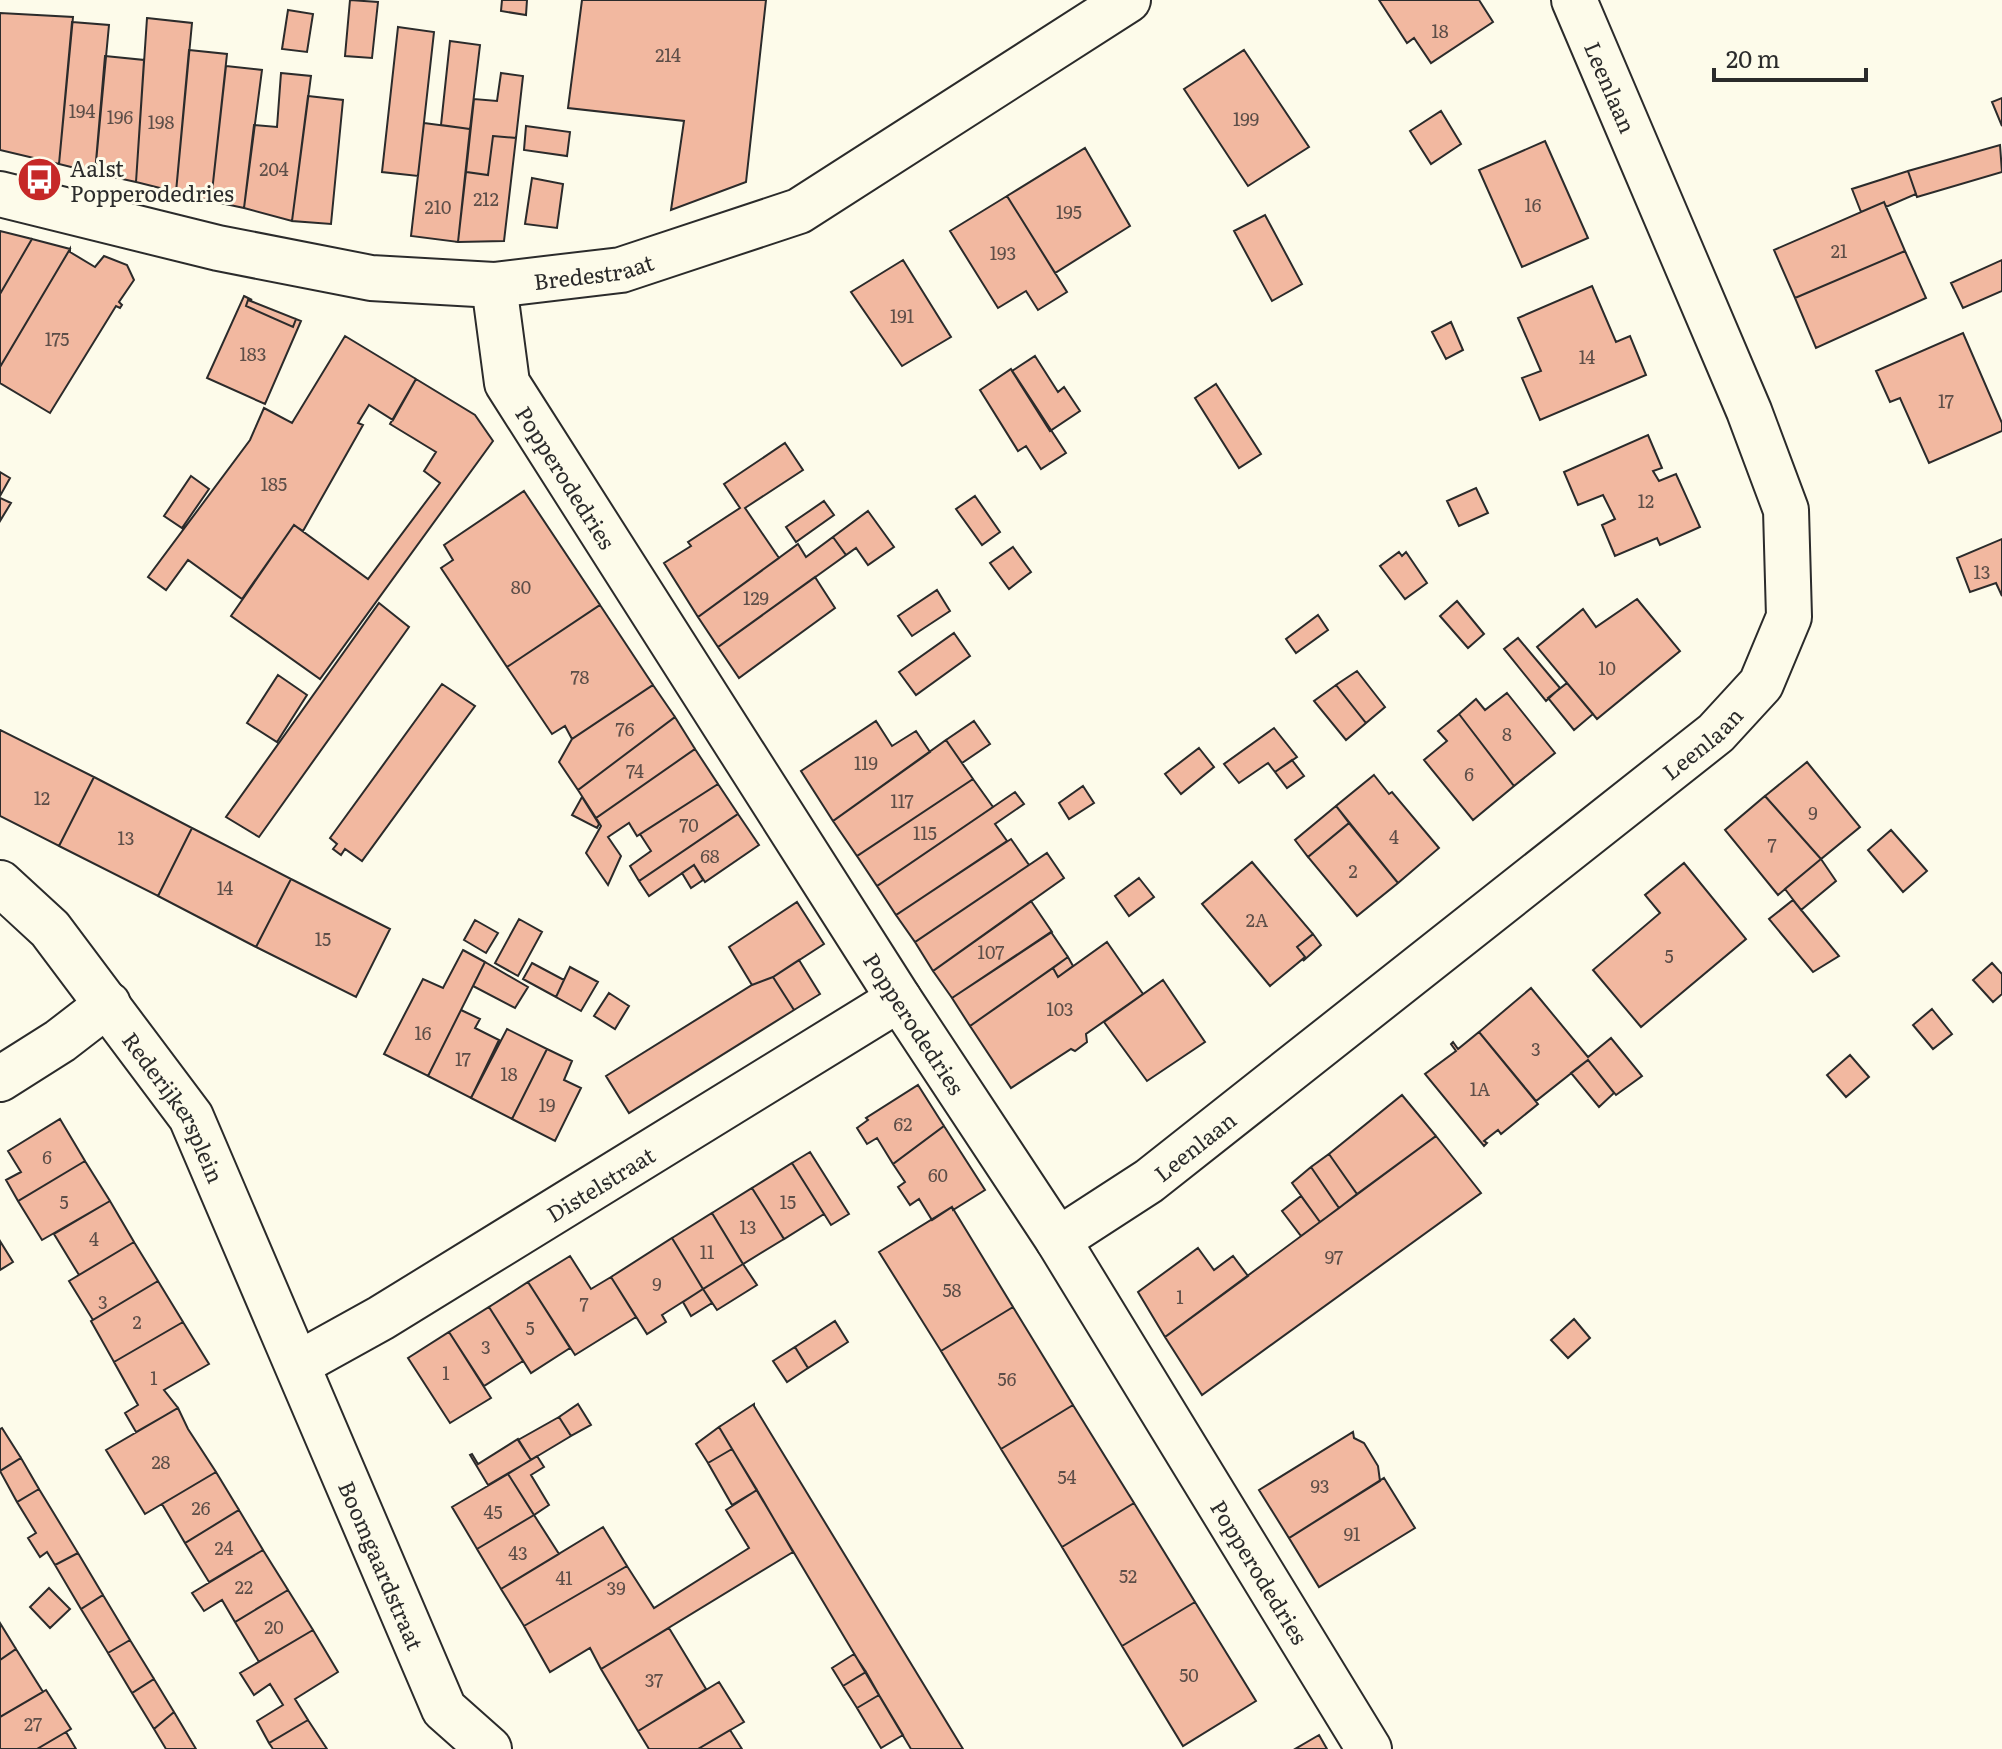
<svg xmlns="http://www.w3.org/2000/svg" width="2002" height="1749" viewBox="0 0 2002 1749" font-family="Literata,serif">
<style>
.building{fill:#f2b8a0;stroke:#2b2b2b;stroke-width:2}
.lines{fill:none;stroke-linecap:round;stroke-linejoin:round}
.minor-casing{stroke:#2b2b2b;stroke-width:48}
.minor{stroke:#fdfbea;stroke-width:44}
.labels{text-anchor:middle;dominant-baseline:central;stroke-width:6;stroke-linejoin:round;paint-order:stroke}
.number-label{font-size:18px;fill:#5d4e48}
.street-label{font-size:22px;fill:#2b2b2b;stroke:#fdfbea}
.poi-label{font-size:22px;fill:#2b2b2b;stroke:#fdfbea;text-anchor:start}
</style>
<rect width="100%" height="100%" fill="#fdfbea"/>
<path class="building" d="M 350,0 L 378,2 L 372,58 L 345,56 Z
M 502,0 L 527,0 L 526,15 L 501,11 Z
M 582,0 L 766,0 L 746,182 L 671,210 L 684,121 L 568,108 Z
M 1379,0 L 1479,0 L 1493,22 L 1431,63 L 1414,38 L 1407,43 Z
M 288,10 L 313,14 L 307,52 L 282,49 Z
M 0,13 L 73,17 L 59,164 L 0,150 Z
M 147,18 L 192,23 L 176,192 L 136,182 Z
M 72,22 L 109,25 L 95,173 L 59,164 Z
M 398,27 L 434,32 L 418,176 L 382,172 Z
M 450,41 L 480,45 L 470,129 L 441,125 Z
M 189,50 L 227,54 L 211,201 L 176,192 Z
M 1244,50 L 1309,147 L 1248,186 L 1184,89 Z
M 105,56 L 144,60 L 136,182 L 95,173 Z
M 226,66 L 262,70 L 244,208 L 211,201 Z
M 281,73 L 311,76 L 292,221 L 244,208 L 254,125 L 277,127 Z
M 501,73 L 523,76 L 516,138 L 493,136 L 488,175 L 466,172 L 474,99 L 497,101 Z
M 308,96 L 343,100 L 331,224 L 292,221 Z
M 2002,98 L 2002,126 L 1992,102 Z
M 1441,111 L 1461,144 L 1431,164 L 1410,131 Z
M 424,123 L 470,129 L 458,242 L 411,236 Z
M 526,126 L 570,132 L 567,156 L 524,150 Z
M 493,136 L 516,138 L 504,241 L 458,242 L 466,172 L 488,175 Z
M 1545,141 L 1588,238 L 1522,267 L 1479,170 Z
M 2000,145 L 2002,172 L 1917,197 L 1908,171 Z
M 1085,148 L 1130,226 L 1055,273 L 1007,196 Z
M 1908,171 L 1916,194 L 1886,207 L 1884,202 L 1861,212 L 1852,189 Z
M 532,178 L 563,184 L 557,228 L 525,224 Z
M 1007,196 L 1067,292 L 1038,310 L 1026,291 L 998,308 L 950,231 Z
M 1884,202 L 1905,251 L 1795,298 L 1774,250 Z
M 1265,215 L 1302,284 L 1272,301 L 1234,231 Z
M 0,231 L 32,239 L 0,294 Z
M 32,239 L 70,249 L 0,367 L 0,294 Z
M 70,249 L 70,252 L 95,267 L 104,256 L 127,265 L 134,280 L 119,302 L 122,305 L 120,308 L 116,306 L 50,413 L 0,383 L 0,367 Z
M 1905,251 L 1926,298 L 1816,348 L 1795,298 Z
M 903,260 L 951,337 L 902,366 L 851,292 Z
M 2002,260 L 2002,291 L 1963,308 L 1951,283 Z
M 1592,286 L 1616,342 L 1630,336 L 1646,375 L 1540,420 L 1522,378 L 1541,371 L 1518,318 Z
M 244,296 L 252,300 L 248,300 L 246,306 L 293,327 L 296,319 L 301,321 L 265,404 L 207,378 Z
M 248,300 L 296,319 L 293,327 L 246,306 Z
M 1451,322 L 1463,350 L 1446,359 L 1432,332 Z
M 1963,333 L 2002,423 L 2002,431 L 1929,463 L 1900,398 L 1890,402 L 1876,371 Z
M 345,336 L 416,379 L 393,420 L 369,405 L 358,423 L 363,425 L 303,531 L 294,525 L 242,599 L 188,560 L 166,590 L 148,577 L 250,440 L 264,408 L 292,423 Z
M 1035,356 L 1058,392 L 1064,387 L 1080,411 L 1050,431 L 1012,371 Z
M 1011,369 L 1066,453 L 1041,469 L 1026,446 L 1018,451 L 980,390 Z
M 416,379 L 475,415 L 493,441 L 320,679 L 231,616 L 294,525 L 368,579 L 440,483 L 424,471 L 436,452 L 390,424 Z
M 1216,384 L 1261,454 L 1239,468 L 1195,398 Z
M 1648,435 L 1662,468 L 1653,471 L 1659,481 L 1676,474 L 1700,527 L 1660,545 L 1657,538 L 1615,556 L 1602,525 L 1615,519 L 1603,495 L 1578,505 L 1564,472 Z
M 785,443 L 803,470 L 745,508 L 779,558 L 698,617 L 664,563 L 691,546 L 688,542 L 740,508 L 724,484 Z
M 0,472 L 10,478 L 0,496 Z
M 191,476 L 209,489 L 182,528 L 164,516 Z
M 1476,488 L 1488,513 L 1459,526 L 1447,501 Z
M 524,491 L 600,605 L 507,667 L 441,568 L 453,560 L 444,545 Z
M 975,496 L 1000,532 L 982,545 L 956,509 Z
M 0,498 L 11,503 L 0,521 Z
M 824,501 L 834,515 L 796,542 L 786,527 Z
M 868,511 L 894,547 L 868,565 L 856,548 L 846,555 L 833,537 Z
M 833,537 L 846,555 L 718,647 L 698,617 L 798,544 L 806,557 Z
M 2002,539 L 2002,596 L 1996,583 L 1970,592 L 1957,558 Z
M 1013,547 L 1031,572 L 1009,589 L 990,563 Z
M 1399,552 L 1402,556 L 1406,552 L 1427,583 L 1405,599 L 1380,566 Z
M 815,577 L 835,608 L 739,678 L 718,647 Z
M 937,590 L 950,611 L 912,636 L 898,616 Z
M 1637,599 L 1680,651 L 1597,719 L 1537,647 L 1583,609 L 1596,627 Z
M 1457,601 L 1484,634 L 1468,648 L 1440,616 Z
M 379,603 L 409,627 L 259,837 L 226,817 Z
M 600,605 L 653,685 L 572,739 L 565,726 L 552,734 L 507,667 Z
M 1318,615 L 1328,630 L 1296,653 L 1286,639 Z
M 954,633 L 970,656 L 916,695 L 899,672 Z
M 1518,638 L 1560,688 L 1546,701 L 1504,649 Z
M 1357,671 L 1385,707 L 1366,723 L 1336,685 Z
M 278,675 L 307,695 L 277,742 L 247,723 Z
M 1567,683 L 1593,714 L 1574,730 L 1548,698 Z
M 442,684 L 475,706 L 362,861 L 345,849 L 341,855 L 333,849 L 337,844 L 330,838 Z
M 653,685 L 675,717 L 578,790 L 559,762 L 572,739 Z
M 1336,685 L 1366,723 L 1346,740 L 1314,701 Z
M 1507,693 L 1555,753 L 1514,786 L 1459,714 L 1476,699 L 1485,710 Z
M 1459,714 L 1514,786 L 1473,820 L 1424,760 L 1447,741 L 1438,731 Z
M 675,717 L 695,749 L 596,818 L 578,790 Z
M 876,721 L 892,746 L 916,731 L 930,752 L 833,821 L 801,771 Z
M 974,721 L 990,744 L 962,763 L 946,740 Z
M 1274,728 L 1297,757 L 1275,772 L 1268,763 L 1239,783 L 1224,764 Z
M 0,730 L 94,777 L 59,846 L 0,816 Z
M 946,740 L 973,779 L 857,856 L 833,821 Z
M 1199,748 L 1214,767 L 1181,794 L 1165,774 Z
M 695,749 L 718,784 L 637,836 L 629,823 L 608,837 L 621,856 L 608,885 L 586,853 L 601,826 L 596,818 Z
M 1292,760 L 1304,776 L 1287,788 L 1275,772 Z
M 1807,762 L 1860,827 L 1821,859 L 1765,796 Z
M 1374,775 L 1389,794 L 1392,792 L 1439,848 L 1398,883 L 1336,806 Z
M 94,777 L 192,828 L 158,896 L 59,846 Z
M 973,779 L 993,807 L 877,886 L 857,856 Z
M 718,784 L 738,814 L 639,881 L 630,866 L 651,851 L 640,834 Z
M 1083,786 L 1094,803 L 1069,819 L 1059,803 Z
M 1015,792 L 1024,804 L 995,824 L 1007,841 L 896,915 L 877,886 Z
M 1765,796 L 1821,859 L 1778,895 L 1725,830 Z
M 582,797 L 599,824 L 597,828 L 572,815 Z
M 1336,806 L 1349,823 L 1308,857 L 1295,840 Z
M 738,814 L 759,845 L 705,882 L 694,865 L 649,896 L 639,881 Z
M 1349,823 L 1398,883 L 1357,916 L 1308,857 Z
M 192,828 L 291,879 L 256,947 L 158,896 Z
M 1891,830 L 1927,871 L 1903,892 L 1868,850 Z
M 1011,839 L 1029,865 L 915,942 L 896,915 Z
M 1047,853 L 1064,878 L 933,971 L 915,942 Z
M 1821,859 L 1836,881 L 1801,910 L 1785,889 Z
M 1252,862 L 1313,934 L 1297,947 L 1305,957 L 1270,986 L 1202,904 Z
M 1684,863 L 1746,939 L 1641,1027 L 1593,970 L 1660,913 L 1645,895 Z
M 694,865 L 703,880 L 691,888 L 682,873 Z
M 1139,878 L 1154,897 L 1129,916 L 1115,896 Z
M 291,879 L 390,929 L 356,997 L 256,947 Z
M 1793,900 L 1839,956 L 1813,972 L 1769,919 Z
M 1031,901 L 1052,932 L 952,998 L 933,971 Z
M 797,902 L 824,944 L 773,977 L 752,985 L 729,947 Z
M 519,919 L 542,932 L 518,976 L 495,963 Z
M 475,920 L 498,933 L 486,953 L 464,940 Z
M 1051,932 L 1068,957 L 970,1026 L 952,998 Z
M 1313,934 L 1321,945 L 1303,961 L 1305,957 L 1297,947 Z
M 1107,942 L 1143,994 L 1086,1034 L 1087,1042 L 1075,1051 L 1071,1049 L 1011,1088 L 970,1026 L 1053,968 L 1058,977 Z
M 463,950 L 485,962 L 428,1076 L 384,1054 L 423,979 L 443,988 Z
M 1068,957 L 1073,966 L 1058,977 L 1053,968 Z
M 799,960 L 820,994 L 794,1010 L 773,977 Z
M 485,962 L 528,987 L 515,1008 L 473,986 Z
M 532,963 L 564,980 L 556,997 L 523,979 Z
M 1992,963 L 2002,974 L 2002,994 L 1993,1002 L 1973,980 Z
M 570,967 L 598,982 L 581,1011 L 556,997 Z
M 773,977 L 794,1010 L 629,1113 L 606,1076 L 752,985 Z
M 1163,980 L 1205,1042 L 1147,1081 L 1104,1022 Z
M 1531,988 L 1588,1057 L 1611,1038 L 1642,1076 L 1616,1095 L 1588,1060 L 1536,1101 L 1479,1032 Z
M 609,993 L 629,1006 L 615,1029 L 594,1016 Z
M 1932,1009 L 1952,1034 L 1933,1049 L 1913,1025 Z
M 461,1010 L 480,1019 L 475,1028 L 499,1040 L 471,1098 L 428,1076 Z
M 507,1029 L 547,1049 L 512,1119 L 471,1098 Z
M 1479,1032 L 1538,1104 L 1501,1134 L 1498,1130 L 1484,1141 L 1487,1143 L 1484,1146 L 1425,1074 L 1456,1051 L 1451,1044 L 1453,1042 L 1458,1049 Z
M 547,1049 L 572,1061 L 564,1080 L 581,1088 L 555,1141 L 512,1119 Z
M 1850,1055 L 1869,1077 L 1846,1097 L 1827,1075 Z
M 1588,1060 L 1614,1093 L 1599,1107 L 1571,1073 Z
M 918,1085 L 944,1126 L 893,1164 L 877,1138 L 867,1144 L 857,1128 L 868,1120 L 866,1118 Z
M 1402,1095 L 1436,1136 L 1357,1194 L 1329,1154 Z
M 60,1119 L 85,1161 L 18,1201 L 6,1180 L 21,1172 L 8,1151 Z
M 944,1126 L 985,1190 L 953,1210 L 952,1207 L 932,1220 L 919,1199 L 910,1205 L 898,1187 L 905,1182 L 893,1164 Z
M 1436,1136 L 1481,1193 L 1202,1395 L 1165,1337 Z
M 810,1152 L 849,1214 L 831,1225 L 792,1163 Z
M 1329,1154 L 1357,1194 L 1339,1208 L 1311,1167 Z
M 85,1161 L 110,1201 L 42,1240 L 18,1201 Z
M 792,1163 L 824,1214 L 784,1239 L 752,1188 Z
M 1311,1167 L 1339,1208 L 1320,1222 L 1292,1183 Z
M 752,1188 L 784,1239 L 743,1264 L 712,1213 Z
M 1301,1196 L 1320,1222 L 1301,1236 L 1282,1211 Z
M 110,1201 L 134,1242 L 79,1275 L 54,1234 Z
M 952,1207 L 1013,1307 L 941,1351 L 879,1252 Z
M 712,1213 L 743,1264 L 703,1289 L 672,1238 Z
M 672,1238 L 703,1289 L 662,1315 L 666,1322 L 647,1334 L 611,1277 Z
M 0,1241 L 13,1262 L 0,1270 Z
M 134,1242 L 158,1281 L 93,1320 L 69,1281 Z
M 1198,1248 L 1214,1270 L 1233,1256 L 1248,1276 L 1165,1337 L 1138,1292 Z
M 570,1256 L 591,1289 L 611,1277 L 636,1317 L 575,1355 L 528,1282 Z
M 743,1264 L 757,1285 L 717,1310 L 703,1289 Z
M 158,1281 L 183,1322 L 114,1362 L 91,1321 Z
M 528,1282 L 570,1348 L 531,1373 L 489,1307 Z
M 703,1289 L 712,1303 L 691,1316 L 683,1302 Z
M 489,1307 L 523,1361 L 484,1386 L 449,1332 Z
M 1013,1307 L 1073,1405 L 1001,1449 L 941,1351 Z
M 1574,1319 L 1590,1338 L 1568,1358 L 1551,1340 Z
M 835,1321 L 848,1342 L 808,1368 L 795,1347 Z
M 183,1322 L 209,1364 L 164,1390 L 178,1408 L 136,1432 L 125,1413 L 138,1405 L 114,1362 Z
M 449,1332 L 491,1398 L 450,1423 L 408,1358 Z
M 795,1347 L 808,1368 L 787,1382 L 773,1361 Z
M 578,1404 L 591,1425 L 571,1436 L 559,1417 Z
M 754,1404 L 754,1406 L 963,1749 L 911,1749 L 719,1427 Z
M 1073,1405 L 1134,1503 L 1062,1547 L 1001,1449 Z
M 178,1408 L 188,1429 L 216,1472 L 145,1514 L 106,1450 Z
M 559,1417 L 571,1436 L 531,1460 L 518,1440 Z
M 719,1427 L 732,1449 L 708,1463 L 696,1444 Z
M 2,1428 L 21,1458 L 0,1471 L 0,1429 Z
M 1353,1432 L 1354,1438 L 1364,1443 L 1378,1466 L 1380,1481 L 1289,1538 L 1259,1490 Z
M 518,1439 L 531,1460 L 488,1485 L 470,1455 L 472,1454 L 478,1464 Z
M 732,1449 L 757,1490 L 732,1505 L 708,1463 Z
M 537,1456 L 544,1467 L 531,1475 L 549,1505 L 534,1515 L 508,1474 Z
M 21,1458 L 39,1489 L 17,1502 L 0,1471 Z
M 216,1472 L 239,1510 L 185,1543 L 162,1504 Z
M 508,1474 L 534,1515 L 477,1549 L 452,1507 Z
M 1384,1478 L 1415,1528 L 1319,1587 L 1289,1538 Z
M 39,1489 L 78,1553 L 55,1565 L 47,1552 L 40,1557 L 28,1538 L 36,1533 L 17,1502 Z
M 757,1490 L 793,1552 L 601,1669 L 590,1648 L 550,1672 L 524,1626 L 627,1566 L 654,1608 L 749,1548 L 726,1510 Z
M 1134,1503 L 1195,1602 L 1122,1646 L 1062,1547 Z
M 239,1510 L 263,1550 L 209,1582 L 185,1543 Z
M 534,1515 L 559,1554 L 501,1589 L 477,1549 Z
M 603,1527 L 627,1566 L 524,1626 L 501,1589 Z
M 263,1550 L 288,1590 L 235,1622 L 222,1600 L 204,1611 L 192,1593 Z
M 78,1553 L 103,1595 L 81,1609 L 55,1565 Z
M 49,1588 L 70,1609 L 50,1628 L 30,1607 Z
M 288,1590 L 313,1630 L 259,1662 L 235,1622 Z
M 103,1595 L 130,1640 L 108,1653 L 81,1609 Z
M 1195,1602 L 1256,1701 L 1183,1746 L 1122,1646 Z
M 0,1623 L 16,1649 L 0,1660 Z
M 669,1628 L 706,1689 L 638,1731 L 601,1669 Z
M 313,1630 L 338,1672 L 295,1699 L 308,1720 L 269,1743 L 257,1721 L 283,1705 L 270,1684 L 254,1695 L 240,1673 Z
M 130,1640 L 154,1679 L 132,1693 L 108,1653 Z
M 16,1649 L 43,1692 L 0,1717 L 0,1660 Z
M 854,1654 L 866,1672 L 843,1686 L 832,1668 Z
M 866,1672 L 879,1695 L 857,1708 L 843,1686 Z
M 154,1679 L 174,1712 L 154,1729 L 132,1693 Z
M 719,1682 L 744,1722 L 698,1749 L 649,1749 L 638,1731 Z
M 46,1690 L 71,1729 L 37,1749 L 0,1749 L 0,1717 Z
M 879,1695 L 903,1735 L 881,1748 L 857,1708 Z
M 174,1712 L 196,1749 L 166,1749 L 154,1729 Z
M 308,1720 L 327,1749 L 273,1749 L 269,1743 Z
M 730,1730 L 742,1749 L 698,1749 Z
M 66,1732 L 76,1749 L 37,1749 Z
M 1319,1735 L 1327,1749 L 1295,1749 Z"/>
<g class="lines">
<defs>
<g id="minor">
<path id="s1" d="M 0,194 L 218,248 L 371,278 L 494,285 L 621,270 L 799,211 L 1128,0"/>
<path id="s2" d="M 494,285 L 507,383 L 899,999 L 1058,1240 L 1369,1749"/>
<path id="s3" d="M 0,883 L 50,929 L 191,1117 L 444,1709 L 489,1749"/>
<path d="M 0,1079 L 60,1041 L 108,1004"/>
<path id="s4" d="M 1058,1240 L 1149,1181 L 1716,733 L 1761,684 L 1789,617 L 1786,510 L 1749,411 L 1574,0"/>
<path id="s5" d="M 298,1364 L 381,1318 L 899,999"/>
</g>
</defs>
<use href="#minor" class="minor-casing"/>
<use href="#minor" class="minor"/>
</g>
<defs>
<symbol id="bus-disc" viewBox="-11 -11 22 22"><circle r="9.5" fill="#c62828" stroke="#fdfbea"/><path d="M-5-6H5V4H4V6H2V4H-2V6H-4V4H-5ZM-3.5-4V0h7V-4ZM-3.5 1.2v1.5H-2V1.2ZM2 1.2v1.5H3.5V1.2Z" fill="#fff"/></symbol>
</defs>
<g fill-rule="evenodd">
<use href="#bus-disc" x="14" y="154" width="51" height="51"/>
</g>
<g class="labels">
<g class="number-label">
<text x="1440" y="30">18</text>
<text x="668" y="54">214</text>
<text x="82" y="110">194</text>
<text x="120" y="116">196</text>
<text x="1246" y="118">199</text>
<text x="161" y="121">198</text>
<text x="274" y="168">204</text>
<text x="486" y="198">212</text>
<text x="1533" y="204">16</text>
<text x="438" y="206">210</text>
<text x="1069" y="211">195</text>
<text x="1839" y="250">21</text>
<text x="1003" y="252">193</text>
<text x="902" y="315">191</text>
<text x="57" y="338">175</text>
<text x="253" y="353">183</text>
<text x="1587" y="356">14</text>
<text x="1946" y="400">17</text>
<text x="274" y="483">185</text>
<text x="1646" y="500">12</text>
<text x="1982" y="571">13</text>
<text x="521" y="586">80</text>
<text x="756" y="597">129</text>
<text x="1607" y="667">10</text>
<text x="580" y="676">78</text>
<text x="625" y="728">76</text>
<text x="1507" y="733">8</text>
<text x="866" y="762">119</text>
<text x="635" y="770">74</text>
<text x="1469" y="773">6</text>
<text x="42" y="797">12</text>
<text x="902" y="800">117</text>
<text x="1813" y="812">9</text>
<text x="689" y="824">70</text>
<text x="925" y="832">115</text>
<text x="1394" y="836">4</text>
<text x="126" y="837">13</text>
<text x="1772" y="844">7</text>
<text x="710" y="855">68</text>
<text x="1353" y="870">2</text>
<text x="225" y="887">14</text>
<text x="1257" y="919">2A</text>
<text x="323" y="938">15</text>
<text x="991" y="951">107</text>
<text x="1669" y="955">5</text>
<text x="1060" y="1008">103</text>
<text x="423" y="1032">16</text>
<text x="1536" y="1048">3</text>
<text x="463" y="1058">17</text>
<text x="509" y="1073">18</text>
<text x="1480" y="1088">1A</text>
<text x="547" y="1104">19</text>
<text x="903" y="1123">62</text>
<text x="47" y="1156">6</text>
<text x="938" y="1174">60</text>
<text x="64" y="1201">5</text>
<text x="788" y="1201">15</text>
<text x="748" y="1226">13</text>
<text x="94" y="1238">4</text>
<text x="707" y="1251">11</text>
<text x="1334" y="1256">97</text>
<text x="657" y="1283">9</text>
<text x="952" y="1289">58</text>
<text x="1180" y="1296">1</text>
<text x="103" y="1301">3</text>
<text x="584" y="1303">7</text>
<text x="137" y="1321">2</text>
<text x="530" y="1327">5</text>
<text x="486" y="1346">3</text>
<text x="446" y="1372">1</text>
<text x="154" y="1377">1</text>
<text x="1007" y="1378">56</text>
<text x="161" y="1461">28</text>
<text x="1067" y="1476">54</text>
<text x="1320" y="1485">93</text>
<text x="201" y="1507">26</text>
<text x="493" y="1511">45</text>
<text x="1352" y="1533">91</text>
<text x="224" y="1547">24</text>
<text x="518" y="1552">43</text>
<text x="1128" y="1575">52</text>
<text x="564" y="1577">41</text>
<text x="244" y="1586">22</text>
<text x="616" y="1587">39</text>
<text x="274" y="1626">20</text>
<text x="1189" y="1674">50</text>
<text x="654" y="1679">37</text>
<text x="33" y="1723">27</text>
</g>
<g class="street-label">
<text transform="translate(1611 87) rotate(67)">Leenlaan</text>
<text stroke="none"><textPath href="#s1" startOffset="604">Bredestraat</textPath></text>
<text stroke="none"><textPath href="#s2" startOffset="210">Popperodedries</textPath></text>
<text stroke="none"><textPath href="#s4" startOffset="814">Leenlaan</textPath></text>
<text stroke="none"><textPath href="#s2" startOffset="858">Popperodedries</textPath></text>
<text stroke="none"><textPath href="#s3" startOffset="286">Rederijkersplein</textPath></text>
<text stroke="none"><textPath href="#s4" startOffset="166">Leenlaan</textPath></text>
<text stroke="none"><textPath href="#s5" startOffset="352">Distelstraat</textPath></text>
<text stroke="none"><textPath href="#s3" startOffset="790">Boomgaardstraat</textPath></text>
<text stroke="none"><textPath href="#s2" startOffset="1506">Popperodedries</textPath></text>
</g>
<g class="poi-label">
<text x="70" y="167">Aalst<tspan x="70" dy="25">Popperodedries</tspan></text>
</g>
</g>
<path d="M1714 68v12h152v-12" fill="none" stroke="#2b2b2b" stroke-width="4"/>
<text x="1726" y="68" font-size="24" fill="#2b2b2b" stroke="#fdfbea" stroke-width="6" paint-order="stroke">20 m</text>
</svg>
